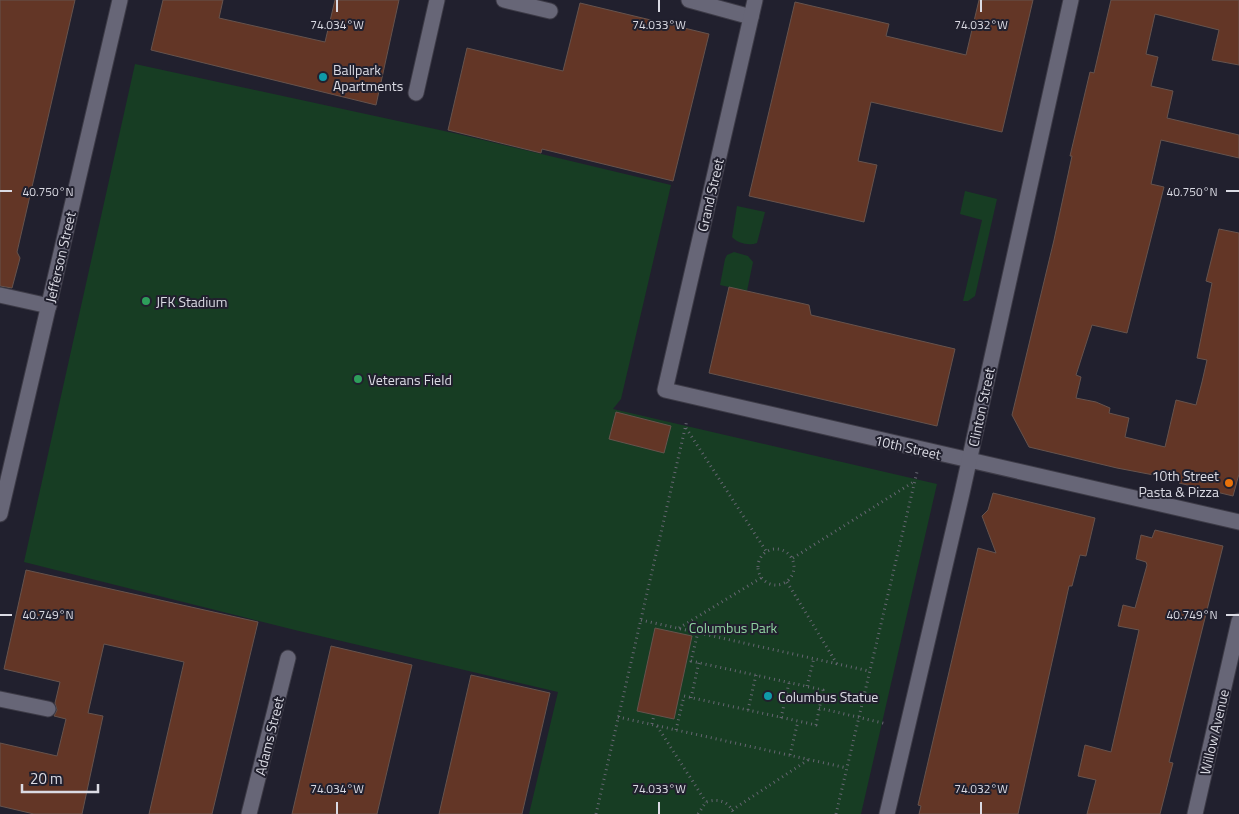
<svg xmlns="http://www.w3.org/2000/svg" width="1239" height="814" viewBox="0 0 1239 814" font-family="'Titillium Web',sans-serif">
<style>
.green{fill:#173d23}
.building{fill:#633626;stroke:#66534d}
.lines{fill:none;stroke-linecap:round;stroke-linejoin:round}
.lane-casing{stroke:#3d3b47;stroke-width:17}
.street-casing{stroke:#3d3b47;stroke-width:17}
.secondary-casing{stroke:#3d3b47;stroke-width:17}
.path{stroke:#666672;stroke-width:3;stroke-dasharray:1 4;stroke-linecap:butt}
.lane{stroke:#676677;stroke-width:15}
.street{stroke:#676677;stroke-width:15}
.secondary{stroke:#676677;stroke-width:15}
.ticks{fill:none;stroke:#dbdbe4;stroke-width:2}
.culture-dot{fill:#0f9aa8;stroke:#21202e;stroke-width:2}
.leisure-dot{fill:#2e9e5b;stroke:#21202e;stroke-width:2}
.food-dot{fill:#e8710a;stroke:#21202e;stroke-width:2}
.labels{text-anchor:middle;dominant-baseline:central;stroke-width:4;stroke-linejoin:round;paint-order:stroke}
.poi-label{font-size:14px;fill:#dbdbe4;stroke:#21202e;text-anchor:start}
.street-label{font-size:14px;fill:#dbdbe4;stroke:#21202e}
.park-label{font-size:14px;fill:#8fd2a0;stroke:#21202e}
.ticks-label{font-size:12px;text-anchor:middle;fill:#dbdbe4;stroke:#21202e;stroke-width:4;stroke-linejoin:round;paint-order:stroke}
</style>
<rect width="100%" height="100%" fill="#21202e"/>
<path class="green" d="M 135,64 L 458,134 L 671,185 L 621,399 L 613,409 L 937,484 L 861,814 L 529,814 L 558,692 L 299,631 L 24,562 Z
M 965,191 L 997,199 L 975,296 L 968,301 L 963,301 L 982,220 L 960,214 Z
M 737,206 L 765,212 L 757,243 C 749,246 737,243 732,237 Z
M 734,252 L 748,256 L 753,262 L 747,291 L 720,285 L 725,259 L 727,255 Z"/>
<path class="building" d="M 0,0 L 75,0 L 17,252 L 20,258 L 12,288 L 0,286 Z
M 163,0 L 223,0 L 219,18 L 325,42 L 335,0 L 399,0 L 376,105 L 151,50 Z
M 979,0 L 1033,0 L 1002,132 L 871,102 L 858,161 L 877,165 L 864,222 L 749,196 L 795,2 L 889,24 L 886,36 L 966,55 Z
M 1111,0 L 1239,0 L 1239,65 L 1212,60 L 1219,30 L 1155,14 L 1146,54 L 1158,57 L 1151,86 L 1173,91 L 1167,118 L 1239,135 L 1239,158 L 1161,140 L 1151,184 L 1164,187 L 1127,333 L 1092,325 L 1076,375 L 1081,377 L 1076,398 L 1096,402 L 1110,408 L 1109,413 L 1129,418 L 1125,437 L 1165,447 L 1176,400 L 1196,405 L 1202,382 L 1207,360 L 1197,358 L 1212,283 L 1206,281 L 1219,229 L 1239,233 L 1239,474 L 1233,496 L 1179,483 L 1180,480 L 1117,468 L 1029,447 L 1012,415 L 1054,240 L 1072,156 L 1070,156 L 1090,72 L 1094,73 Z
M 580,3 L 709,34 L 673,181 L 542,149 L 541,153 L 448,130 L 467,48 L 563,71 Z
M 729,287 L 809,305 L 811,315 L 955,349 L 937,426 L 709,373 Z
M 616,412 L 671,426 L 664,453 L 609,439 Z
M 993,493 L 1095,518 L 1086,556 L 1080,555 L 1072,586 L 1069,586 L 1018,814 L 919,814 L 921,806 L 918,805 L 978,548 L 996,553 L 982,516 L 988,510 Z
M 1155,530 L 1223,546 L 1169,762 L 1173,763 L 1160,814 L 1087,814 L 1096,780 L 1078,776 L 1085,745 L 1111,752 L 1139,630 L 1118,626 L 1123,605 L 1135,608 L 1147,565 L 1146,562 L 1136,559 L 1141,535 L 1152,538 Z
M 26,570 L 258,622 L 212,814 L 149,814 L 184,662 L 104,644 L 88,713 L 103,716 L 82,814 L 34,814 L 0,806 L 0,743 L 57,756 L 66,719 L 54,716 L 57,710 L 55,703 L 60,682 L 4,669 Z
M 655,628 L 692,636 L 674,719 L 637,711 Z
M 331,646 L 412,665 L 377,814 L 292,814 Z
M 471,675 L 550,693 L 522,814 L 439,814 Z"/>
<g class="lines">
<defs>
<path id="lane" d="M 504,0 L 550,11
M 689,0 L 751,17
M 0,699 L 48,709"/>
<path id="street" d="M 755,0 L 665,390 L 1239,522
M 416,93 L 437,0
M 0,295 L 49,306
M 249,814 L 288,658"/>
<path id="secondary" d="M 0,514 L 120,0
M 887,814 L 962,493 L 1071,0
M 1195,814 L 1239,621"/>
</defs>
<use href="#lane" class="lane-casing"/>
<use href="#street" class="street-casing"/>
<use href="#secondary" class="secondary-casing"/>
<path class="path" d="M 686,428 L 766,551
M758 567a18 18 0 1 1 36 0a18 18 0 1 1-36 0Z
M 793,558 L 915,481
M 787,582 L 837,664
M 641,620 L 869,671
M 679,628 L 761,578
M 807,686 L 814,658
M 691,698 L 699,662
M 819,708 L 887,724
M 748,710 L 756,675
M 618,717 L 847,768
M 781,718 L 789,683
M 652,724 L 654,715
M 657,726 L 706,802
M 676,730 L 684,696 L 816,725 L 823,690 L 691,661 L 698,632
M 790,755 L 798,721
M 732,810 L 808,760
M 596,814 L 687,420
M 698,814 L 706,802 C 718,798 729,801 734,814
M 836,814 L 917,472"/>
<use href="#lane" class="lane"/>
<use href="#street" class="street"/>
<use href="#secondary" class="secondary"/>
</g>
<path class="ticks" d="M 337,0 L 337,12M 659,0 L 659,12M 981,0 L 981,12M 0,191 L 12,191M 1226,191 L 1239,191M 0,615 L 12,615M 1226,615 L 1239,615M 337,802 L 337,814M 659,802 L 659,814M 981,802 L 981,814"/>
<g class="culture-dot">
<circle cx="323" cy="77" r="5"/>
<circle cx="768" cy="696" r="5"/>
</g>
<g class="leisure-dot">
<circle cx="146" cy="301" r="5"/>
<circle cx="358" cy="379" r="5"/>
</g>
<circle class="food-dot" cx="1229" cy="483" r="5"/>
<g class="labels">
<g class="poi-label">
<text x="333" y="69">Ballpark<tspan x="333" dy="16">Apartments</tspan></text>
<text x="156" y="301">JFK Stadium</text>
<text x="368" y="379">Veterans Field</text>
<text x="1219" y="475" text-anchor="end">10th Street<tspan x="1219" dy="16">Pasta &amp; Pizza</tspan></text>
<text x="778" y="696">Columbus Statue</text>
</g>
<g class="street-label">
<text transform="translate(710 195) rotate(-77)">Grand Street</text>
<text transform="translate(60 257) rotate(-77)">Jefferson Street</text>
<text transform="translate(981 407) rotate(-78)">Clinton Street</text>
<text transform="translate(908 447) rotate(13)">10th Street</text>
<text transform="translate(1214 732) rotate(-77)">Willow Avenue</text>
<text transform="translate(269 736) rotate(-76)">Adams Street</text>
</g>
<g class="park-label">
<text x="733" y="627">Columbus Park</text>
</g>
</g>
<g class="ticks-label">
<text x="337" y="29">74.034°W</text>
<text x="659" y="29">74.033°W</text>
<text x="981" y="29">74.032°W</text>
<text x="48" y="196">40.750°N</text>
<text x="1192" y="196">40.750°N</text>
<text x="48" y="619">40.749°N</text>
<text x="1192" y="619">40.749°N</text>
<text x="337" y="793">74.034°W</text>
<text x="659" y="793">74.033°W</text>
<text x="981" y="793">74.032°W</text>
</g>
<path d="M22 784v8h76v-8" fill="none" stroke="#dbdbe4" stroke-width="2.5"/>
<text x="30" y="784" font-size="15" fill="#dbdbe4" stroke="#21202e" stroke-width="4" paint-order="stroke">20 m</text>
</svg>
